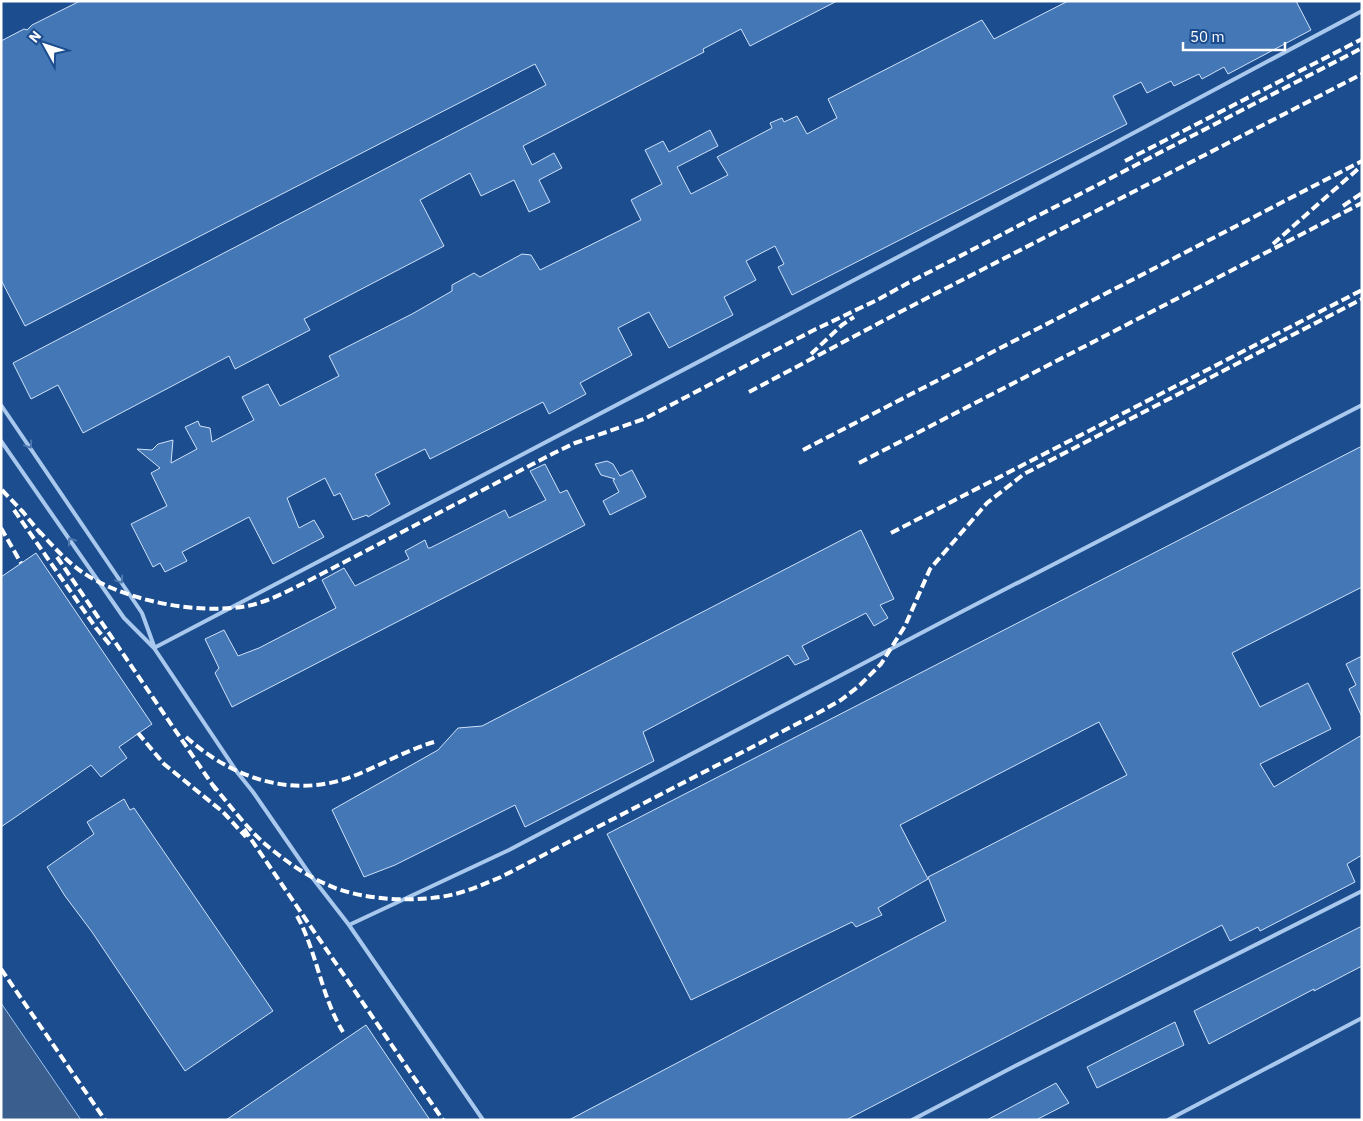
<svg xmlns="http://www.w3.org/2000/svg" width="1363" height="1121" viewBox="0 0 1363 1121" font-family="'IBM Plex Sans',sans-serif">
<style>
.water{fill:#3a5e8d;stroke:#9cc3ef}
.building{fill:#4477b6;stroke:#cfe2fa}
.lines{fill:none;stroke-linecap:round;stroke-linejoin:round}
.service{stroke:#a9c8ed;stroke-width:4}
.rail{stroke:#fff;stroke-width:4;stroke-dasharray:9 4;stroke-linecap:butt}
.oneway{stroke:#4d78af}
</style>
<rect width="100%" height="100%" fill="#1c4d8e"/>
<path class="water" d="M 1,1003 L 81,1120 L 1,1120 Z"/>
<path class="building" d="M 80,1 L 837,1 L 750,46 L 741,29 L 703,49 L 704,52 L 523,146 L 532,165 L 554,153 L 562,168 L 539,180 L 550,202 L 529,212 L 514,180 L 481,196 L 470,173 L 420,200 L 444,246 L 304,319 L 310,330 L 235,369 L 229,356 L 83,433 L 58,385 L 31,399 L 13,363 L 546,85 L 535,64 L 25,326 L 1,280 L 1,41 L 24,29 L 27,30 L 32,25 Z
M 1068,1 L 1296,1 L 1311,30 L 1228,74 L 1224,67 L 1202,79 L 1199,74 L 1174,86 L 1171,81 L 1147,93 L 1141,82 L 1113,96 L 1127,124 L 792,295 L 778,267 L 784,264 L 775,246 L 746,261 L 756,280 L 724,297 L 733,315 L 669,348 L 649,312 L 618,328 L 632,355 L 580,383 L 586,394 L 549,414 L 543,402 L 430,459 L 425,449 L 375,474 L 390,504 L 368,517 L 367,515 L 353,520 L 340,493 L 334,496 L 325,478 L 287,498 L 299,528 L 314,520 L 324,537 L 273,564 L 249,517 L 182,552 L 187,561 L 165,572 L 160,563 L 153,567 L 131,524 L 167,506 L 151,473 L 160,468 L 137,449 L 152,450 L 158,444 L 173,440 L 171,463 L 197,449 L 185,427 L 198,421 L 200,426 L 210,428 L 212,442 L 254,420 L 242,397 L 268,384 L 280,406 L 339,376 L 329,356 L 412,314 L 452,291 L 452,285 L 474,273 L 480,277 L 522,254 L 531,255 L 540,270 L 641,220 L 631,200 L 662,184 L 645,150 L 663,141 L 669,152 L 710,130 L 718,146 L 677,167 L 691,194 L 728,175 L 717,157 L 772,128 L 770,123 L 782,118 L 784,122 L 797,116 L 807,134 L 837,118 L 828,99 L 982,20 L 994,39 Z
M 1362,446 L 1362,587 L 1232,653 L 1260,707 L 1308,683 L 1331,729 L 1260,764 L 1274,787 L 1362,735 L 1362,855 L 1347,864 L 1355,882 L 1260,931 L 1258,927 L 1230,941 L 1222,925 L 846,1120 L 569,1120 L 946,921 L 928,877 L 1127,775 L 1099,722 L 900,825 L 928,879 L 878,908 L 882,915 L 856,927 L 852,922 L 691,1000 L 607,834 Z
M 607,461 L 613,464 L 620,476 L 632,470 L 646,497 L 610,515 L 603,501 L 619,492 L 613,480 L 615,479 L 601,475 L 595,464 Z
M 545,464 L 560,493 L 567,490 L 585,525 L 232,707 L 215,673 L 219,668 L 205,639 L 224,630 L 238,656 L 259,648 L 336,608 L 322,580 L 344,568 L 355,586 L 409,559 L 405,551 L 425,540 L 428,548 L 430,548 L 505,510 L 509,518 L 546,500 L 530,471 Z
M 861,530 L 894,599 L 880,605 L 888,618 L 874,626 L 866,613 L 802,646 L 809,659 L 795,665 L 788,655 L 643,732 L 654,761 L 525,827 L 515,805 L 395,865 L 364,877 L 332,810 L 438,750 L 458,728 L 482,726 Z
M 36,553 L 152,724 L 119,747 L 127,758 L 101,777 L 91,765 L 1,827 L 1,577 Z
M 1362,656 L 1362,717 L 1349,689 L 1356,685 L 1346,664 Z
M 124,799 L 130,810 L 134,808 L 273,1011 L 185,1071 L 92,932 L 65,896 L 47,867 L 94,834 L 87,822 Z
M 1362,926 L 1362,966 L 1314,991 L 1314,989 L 1209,1044 L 1194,1011 Z
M 1175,1022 L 1184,1045 L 1097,1088 L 1087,1067 Z
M 366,1025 L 430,1120 L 226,1120 Z
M 1056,1083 L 1069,1103 L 1036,1120 L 987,1120 Z"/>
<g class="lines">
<path class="service" d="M 1,405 L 142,613 L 154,646
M 1,441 L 124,618 L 154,648 L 237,772 L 253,792 L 311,876 L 349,925 L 483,1120
M 154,648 L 1111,145 L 1362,11
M 349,925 L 509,850 L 963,611 L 1362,405
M 912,1120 L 1015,1066 L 1362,891
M 1168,1120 L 1362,1018"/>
<path class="rail" d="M 1125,161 L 1362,39
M 1343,206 L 1362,193
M 1273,244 L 1359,168
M 811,354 L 842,325 L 854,317
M 749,392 L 900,312 L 1362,74
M 803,450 L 1362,161
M 859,463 L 1362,203
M 2,490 L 23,512 L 41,534
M 14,510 L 96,628 L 111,646
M 1,528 L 21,563
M 38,530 C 52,545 65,560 82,572 C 124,601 198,615 247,606 C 267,602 286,592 304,583 L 554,453 L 575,443 L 644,419 L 814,330 L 877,300 L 908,283 L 1362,48
M 891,533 L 1362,290
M 57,557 L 216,790
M 138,733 L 164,764 L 223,812 L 246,837
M 186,737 C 233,779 295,800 356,775 C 383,764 407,750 434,742
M 212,784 C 228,803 246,827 265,844 C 283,859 306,876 328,885 C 363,901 419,903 455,894 C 471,890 486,883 501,877 L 818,713 L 841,700 L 859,686 L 881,664 L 905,626 L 930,569 L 987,503 L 1024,474 L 1362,299
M 244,829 L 443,1120
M 297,916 C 317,952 321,996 343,1032
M 1,969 L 105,1120"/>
</g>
<defs><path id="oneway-chevron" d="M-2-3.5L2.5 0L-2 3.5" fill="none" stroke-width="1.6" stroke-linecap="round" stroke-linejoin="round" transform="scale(1.25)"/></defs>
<g class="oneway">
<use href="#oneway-chevron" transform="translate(29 445) rotate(56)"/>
<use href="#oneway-chevron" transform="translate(71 541) rotate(-125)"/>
<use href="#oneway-chevron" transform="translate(120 580) rotate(56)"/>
</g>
<rect width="1363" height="1121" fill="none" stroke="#ffffff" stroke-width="5"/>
<g transform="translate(45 45) rotate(310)" stroke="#1c4d8e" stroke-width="4" paint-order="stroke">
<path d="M0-4L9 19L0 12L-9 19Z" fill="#ffffff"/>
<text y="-8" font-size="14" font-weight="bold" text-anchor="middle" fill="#ffffff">N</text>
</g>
<path d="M1183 42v8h102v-8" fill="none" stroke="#ffffff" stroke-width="2.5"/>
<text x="1190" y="42" font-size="15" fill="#ffffff" stroke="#1c4d8e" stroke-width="4" paint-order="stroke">50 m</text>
</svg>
